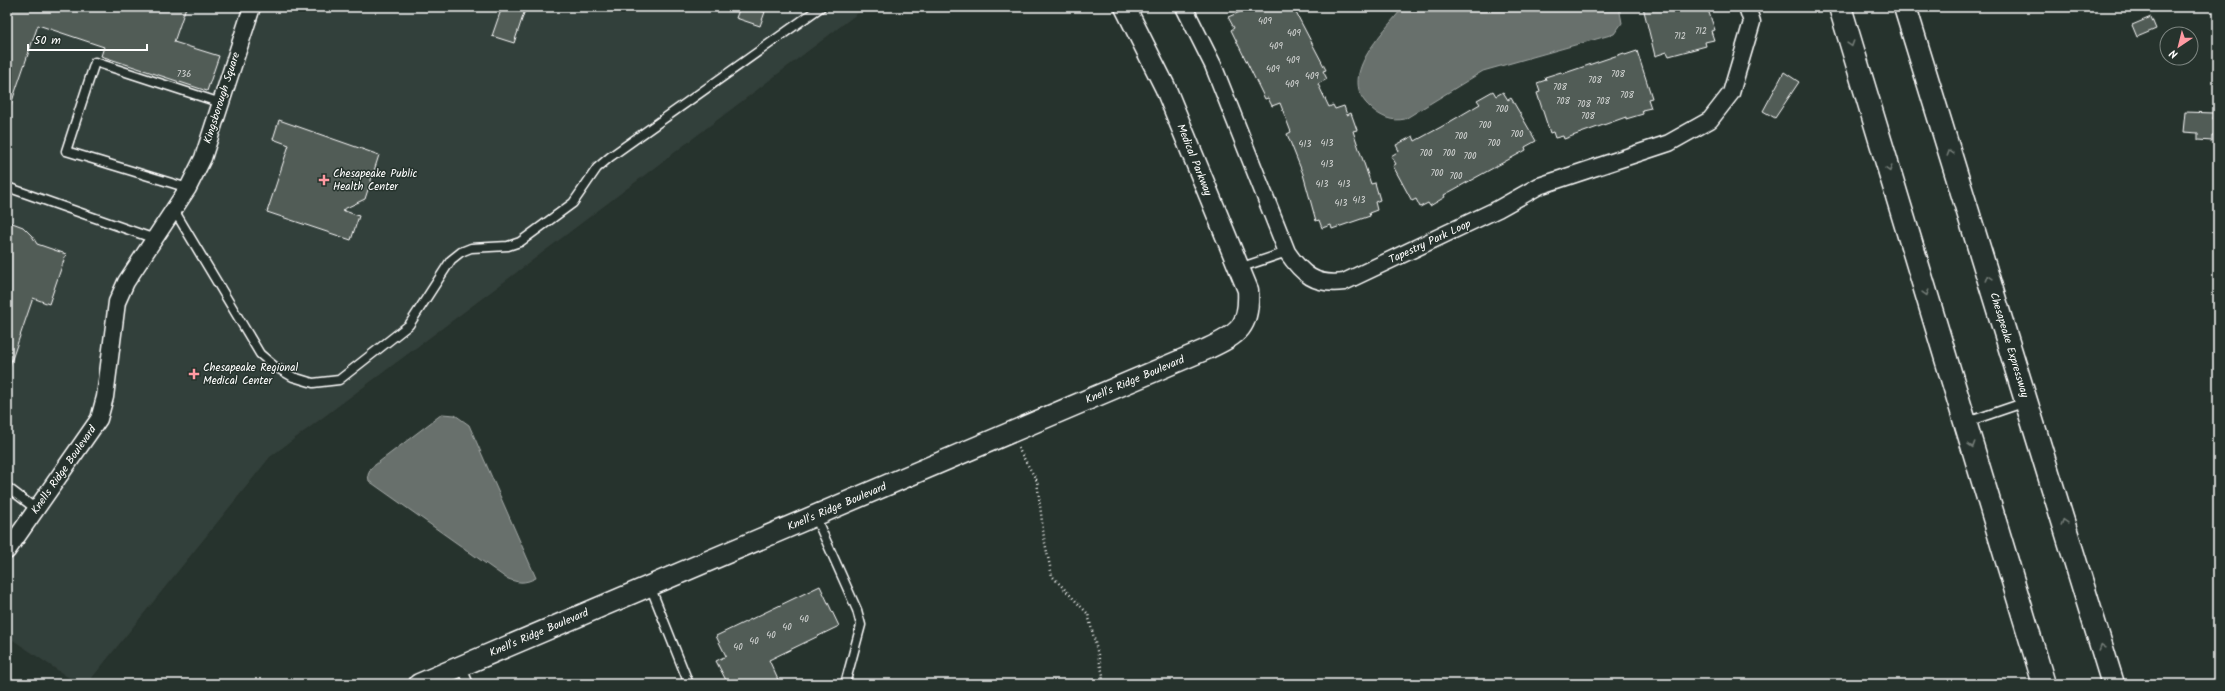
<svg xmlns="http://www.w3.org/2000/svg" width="2225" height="691" viewBox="0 0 2225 691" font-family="Kalam,sans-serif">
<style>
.built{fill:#333f3a}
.water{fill:#67706c;stroke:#a4a9a7}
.building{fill:#515c57;stroke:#fff}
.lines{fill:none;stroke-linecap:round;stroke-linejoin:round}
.service-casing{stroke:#fff;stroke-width:11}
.minor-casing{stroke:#fff;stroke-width:19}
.tertiary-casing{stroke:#fff;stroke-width:23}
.motorway-casing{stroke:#fff;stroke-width:25}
.path{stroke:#fff;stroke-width:2.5;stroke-dasharray:1 3;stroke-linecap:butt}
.service{stroke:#26332d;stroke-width:8}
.minor{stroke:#26332d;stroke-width:16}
.tertiary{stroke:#26332d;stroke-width:20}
.motorway{stroke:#26332d;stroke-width:22}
.oneway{stroke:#727a76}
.poi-dot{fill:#ff9aa2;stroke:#26332d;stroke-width:1.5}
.labels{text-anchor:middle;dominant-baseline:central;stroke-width:3;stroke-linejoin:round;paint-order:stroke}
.number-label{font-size:9px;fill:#d4d6d5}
.street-label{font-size:11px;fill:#fff;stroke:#26332d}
.poi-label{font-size:11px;fill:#fff;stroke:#26332d;text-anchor:start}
</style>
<rect width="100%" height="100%" fill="#26332d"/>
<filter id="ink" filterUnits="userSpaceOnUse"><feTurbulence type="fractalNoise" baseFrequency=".025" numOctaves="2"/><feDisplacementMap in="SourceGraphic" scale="8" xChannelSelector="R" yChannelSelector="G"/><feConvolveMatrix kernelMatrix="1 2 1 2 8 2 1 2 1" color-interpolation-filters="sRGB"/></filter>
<g filter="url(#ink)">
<path class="built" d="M 7,7 L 866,7 L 492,291 L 270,457 L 87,684 L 78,684 L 7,636 Z"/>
<path class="water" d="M 1403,7 L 1619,7 L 1622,23 L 1614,34 L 1483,71 L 1405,119 C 1392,122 1381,117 1371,108 C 1335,77 1383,34 1403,7 Z
M 442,414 L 455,415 L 469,425 L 536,578 C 524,584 518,583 506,578 L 369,481 L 368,475 L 371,468 Z"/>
<path class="building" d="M 7,7 L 186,7 L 174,42 L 219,56 L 207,91 L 101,56 L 104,47 L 38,25 L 9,110 L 7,110 Z
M 502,7 L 526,7 L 514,43 L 492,36 Z
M 740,7 L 751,7 L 765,12 L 760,26 L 736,18 Z
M 1237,7 L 1293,7 L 1326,70 L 1323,71 L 1327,79 L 1318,84 L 1329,107 L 1333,105 L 1335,109 L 1344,106 L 1347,115 L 1351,113 L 1357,130 L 1353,131 L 1371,184 L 1375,183 L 1380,200 L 1375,202 L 1377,210 L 1369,213 L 1370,216 L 1332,229 L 1331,225 L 1322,228 L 1319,220 L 1316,221 L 1303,174 L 1287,134 L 1291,132 L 1280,103 L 1272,106 L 1268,98 L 1265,99 L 1231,30 L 1234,28 L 1228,17 L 1240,12 Z
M 1643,7 L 1707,7 L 1715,30 L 1711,31 L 1714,40 L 1705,42 L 1706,46 L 1669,56 L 1667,52 L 1655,56 Z
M 2151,17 L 2156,29 L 2137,37 L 2132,25 Z
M 1637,51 L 1652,98 L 1648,99 L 1651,108 L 1642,110 L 1643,114 L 1626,119 L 1626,117 L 1564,139 L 1563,136 L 1555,138 L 1553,132 L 1550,133 L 1537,93 L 1540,92 L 1537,83 L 1546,80 L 1545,77 L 1561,72 L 1562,74 L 1624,53 L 1625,55 Z
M 1784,72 L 1799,82 L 1775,118 L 1763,111 Z
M 1493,91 L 1496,96 L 1503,92 L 1508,100 L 1511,98 L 1536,141 L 1525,147 L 1526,150 L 1444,195 L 1445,197 L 1430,206 L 1428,203 L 1420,207 L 1416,199 L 1412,201 L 1393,166 L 1396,164 L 1391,156 L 1399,151 L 1396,145 L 1413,136 L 1415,141 L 1441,127 L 1480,104 L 1477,100 Z
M 2185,112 L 2214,113 L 2213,119 L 2218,119 L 2218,135 L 2212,135 L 2212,141 L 2198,140 L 2198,133 L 2183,132 Z
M 279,120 L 379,155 L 365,199 L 342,210 L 359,216 L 351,240 L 267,212 L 289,145 L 273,139 Z
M 7,221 L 23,227 L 32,236 L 37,244 L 66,254 L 49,304 L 33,298 L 9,368 L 7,367 Z
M 820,586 L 839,626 L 769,660 L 780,684 L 728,684 L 716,661 L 726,656 L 716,636 Z"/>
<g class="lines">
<defs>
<path id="service" d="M 7,187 L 155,239
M 188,188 L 66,151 L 95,62 L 221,103
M 174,210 L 260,354 L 274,366 L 293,377 L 313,383 L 339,380 L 409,325 L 451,260 L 461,252 L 471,248 L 508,246 L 520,242 L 573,203 L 597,168 L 610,157 L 821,7
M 1239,268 L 1287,252
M 1967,422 L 2026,402
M 7,487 L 36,509
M 815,516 L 857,610 L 861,625 L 845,684
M 650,586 L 689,684
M 461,666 L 469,684"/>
<path id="minor" d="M 1184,7 L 1213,65 L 1287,252 C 1302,274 1315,286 1344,282 L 1498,209 L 1539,186 L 1669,143 L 1710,120 L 1731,93 L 1752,22 L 1747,7
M 7,551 L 99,419 L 105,397 L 117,302 L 126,282 L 188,188 L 203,158 L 252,7"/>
<path id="tertiary" d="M 419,684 L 1207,349 C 1239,334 1250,327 1248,290 L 1165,87 L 1125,7"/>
<path id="motorway" d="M 1840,7 L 2044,684
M 1905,7 L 2113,684"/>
</defs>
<use href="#service" class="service-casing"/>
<use href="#minor" class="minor-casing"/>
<use href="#tertiary" class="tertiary-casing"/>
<use href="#motorway" class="motorway-casing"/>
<path class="path" d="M 1018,448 L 1037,481 L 1044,538 L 1052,576 L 1088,614 L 1103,675 L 1102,684"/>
<use href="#service" class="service"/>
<use href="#minor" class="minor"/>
<use href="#tertiary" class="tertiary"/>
<use href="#motorway" class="motorway"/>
</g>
<defs><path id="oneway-chevron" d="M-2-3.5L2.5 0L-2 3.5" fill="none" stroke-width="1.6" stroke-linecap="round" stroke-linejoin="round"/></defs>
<g class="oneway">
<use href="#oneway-chevron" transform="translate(1851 44) rotate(73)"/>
<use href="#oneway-chevron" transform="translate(1950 153) rotate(-107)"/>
<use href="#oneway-chevron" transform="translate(1889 169) rotate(73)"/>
<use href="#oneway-chevron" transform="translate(1989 278) rotate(-107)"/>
<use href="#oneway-chevron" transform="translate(1926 293) rotate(73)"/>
<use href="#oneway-chevron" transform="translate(1972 445) rotate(73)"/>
<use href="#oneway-chevron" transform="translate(2064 522) rotate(-107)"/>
<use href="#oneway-chevron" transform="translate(2102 647) rotate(-107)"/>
</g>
</g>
<g class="poi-dot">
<path d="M322 174h4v4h4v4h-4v4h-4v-4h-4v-4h4z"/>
<path d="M192 368h4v4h4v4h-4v4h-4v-4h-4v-4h4z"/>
</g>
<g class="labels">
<g class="number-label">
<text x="1265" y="21">409</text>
<text x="1701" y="31">712</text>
<text x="1294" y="33">409</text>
<text x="1680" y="36">712</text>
<text x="1276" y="46">409</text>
<text x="1293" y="60">409</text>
<text x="1273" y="69">409</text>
<text x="184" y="74">736</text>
<text x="1618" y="74">708</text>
<text x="1312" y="76">409</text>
<text x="1595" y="80">708</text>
<text x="1292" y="84">409</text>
<text x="1560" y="87">708</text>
<text x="1627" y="95">708</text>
<text x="1563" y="101">708</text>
<text x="1603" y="101">708</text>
<text x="1584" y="104">708</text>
<text x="1502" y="109">700</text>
<text x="1588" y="116">708</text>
<text x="1485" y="125">700</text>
<text x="1517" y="134">700</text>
<text x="1461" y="136">700</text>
<text x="1327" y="143">413</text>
<text x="1494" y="143">700</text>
<text x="1305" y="144">413</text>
<text x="1426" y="153">700</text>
<text x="1449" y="153">700</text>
<text x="1470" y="156">700</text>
<text x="1327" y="164">413</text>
<text x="1437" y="173">700</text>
<text x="1456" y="176">700</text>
<text x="1322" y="184">413</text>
<text x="1344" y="184">413</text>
<text x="1359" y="200">413</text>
<text x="1341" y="203">413</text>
<text x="804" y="619">40</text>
<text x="787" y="627">40</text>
<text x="771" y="635">40</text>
<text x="754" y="641">40</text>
<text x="738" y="647">40</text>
</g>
<g class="street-label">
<text transform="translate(222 98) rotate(-72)">Kingsborough Square</text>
<text transform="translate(1194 160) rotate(68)">Medical Parkway</text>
<text transform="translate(1430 242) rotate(-25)">Tapestry Park Loop</text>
<text transform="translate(2009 345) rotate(73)">Chesapeake Expressway</text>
<text transform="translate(1135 380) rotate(-23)">Knell's Ridge Boulevard</text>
<text transform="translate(64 470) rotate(-55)">Knells Ridge Boulevard</text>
<text transform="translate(837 507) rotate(-23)">Knell's Ridge Boulevard</text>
<text transform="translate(539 633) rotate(-23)">Knell's Ridge Boulevard</text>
</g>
<g class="poi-label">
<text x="333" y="174">Chesapeake Public<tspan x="333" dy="13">Health Center</tspan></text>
<text x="203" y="368">Chesapeake Regional<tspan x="203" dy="13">Medical Center</tspan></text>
</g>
</g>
<rect width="2225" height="691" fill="none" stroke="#26332d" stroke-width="24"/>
<rect x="12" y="12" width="2201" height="667" fill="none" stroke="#fff" stroke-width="1.5" filter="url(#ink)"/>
<g transform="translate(2179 46) rotate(215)"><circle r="19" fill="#26332d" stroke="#7d8581"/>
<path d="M0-3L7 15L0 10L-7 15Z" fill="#ff9aa2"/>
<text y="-6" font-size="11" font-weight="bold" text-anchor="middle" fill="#ffffff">N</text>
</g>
<path d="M28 44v6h119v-6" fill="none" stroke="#ffffff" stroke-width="2"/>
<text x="34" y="44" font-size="12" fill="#ffffff" stroke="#26332d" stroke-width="3" paint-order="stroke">50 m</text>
</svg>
